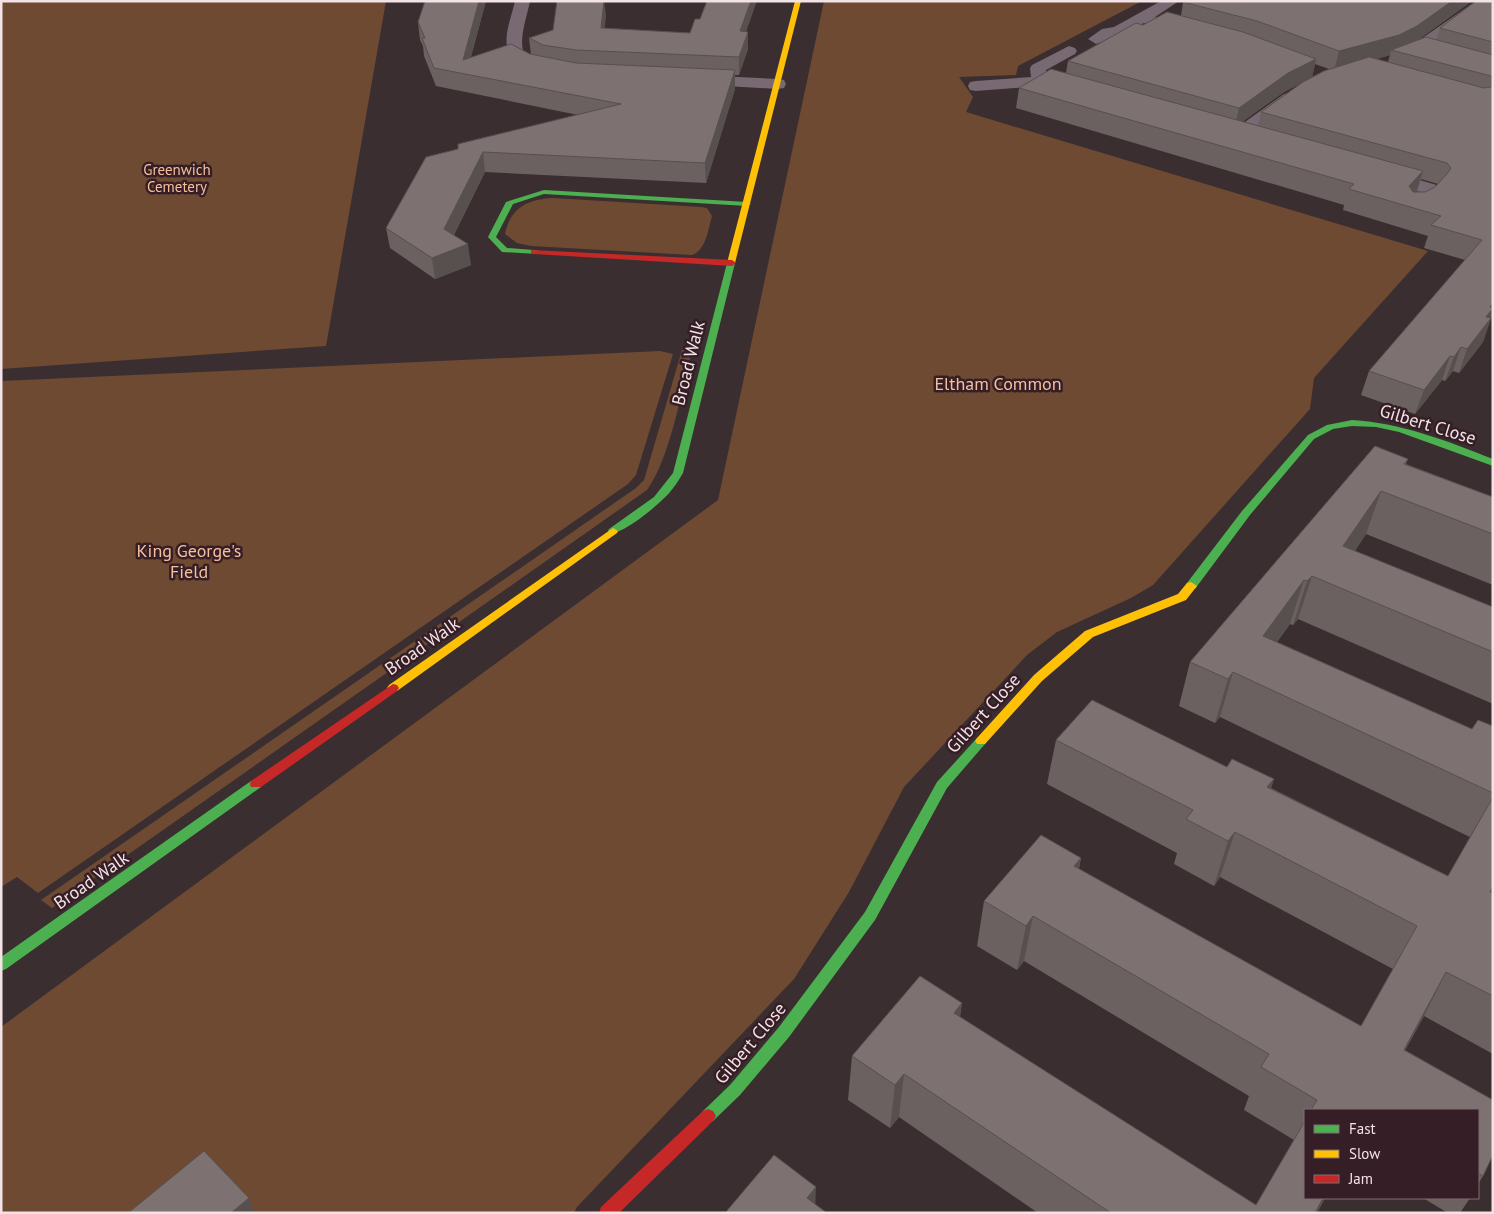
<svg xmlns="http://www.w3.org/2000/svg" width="1494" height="1214" viewBox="0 0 1494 1214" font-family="'PT Sans',sans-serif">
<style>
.green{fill:#6e4a33}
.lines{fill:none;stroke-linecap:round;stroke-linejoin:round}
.street{fill:#786973;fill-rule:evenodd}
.fast{fill:#4caf50;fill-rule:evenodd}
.slow{fill:#ffc107;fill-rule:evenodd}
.jam{fill:#c62828;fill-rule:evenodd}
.wall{fill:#6c6161;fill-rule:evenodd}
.shaded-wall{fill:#584f4f}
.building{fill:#7d7171;stroke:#584f4f}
.labels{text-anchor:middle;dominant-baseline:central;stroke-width:5;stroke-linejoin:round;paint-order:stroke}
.far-park-label{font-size:15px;fill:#f7bf9b;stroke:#351e25}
.street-label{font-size:18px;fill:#f3e3e7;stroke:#351e25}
.park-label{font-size:18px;fill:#f7bf9b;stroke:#351e25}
</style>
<rect width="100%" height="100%" fill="#3a2e31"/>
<path class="green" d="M 1,1 L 386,1 L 326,346 L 1,369 Z
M 824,1 L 1142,1 L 1018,66 L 1016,75 L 959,77 L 973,97 L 966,112 L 1428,251 L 1314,378 L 1310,409 L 1153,585 L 1131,598 L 1057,632 L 1027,655 L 904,787 L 849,892 L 794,979 L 577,1207 L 574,1213 L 1,1213 L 1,1027 L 718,500 Z
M 553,198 L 701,207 L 707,208 L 712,216 C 708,230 706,250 692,255 L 531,246 L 517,243 L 505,234 C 510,208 528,199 553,198 Z
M 682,350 L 692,350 C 682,389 670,459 647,490 L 52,908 L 41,900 L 636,488 L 644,480 Z
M 660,351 L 673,354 L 636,475 L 628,484 L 38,893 L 17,877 L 1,887 L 1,381 Z"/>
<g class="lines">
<path class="street" d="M 515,1 L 530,1 C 528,13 516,46 526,55 C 533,61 544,61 549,69 L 547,72 C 538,75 532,71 525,67 C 495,51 509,28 515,1 Z
M 1161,1 L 1179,1 L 1155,17 L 1194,27 L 1196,30 L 1194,33 L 1188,35 L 1144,23 L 1102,42 L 1096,44 L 1088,39 L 1102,29 L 1114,27 Z
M 1476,1 L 1493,2 L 1424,53 L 1406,62 L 1394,62 L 1392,59 Z
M 1069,46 L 1075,48 L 1077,51 L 1075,54 L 1046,70 L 1046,74 L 1050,77 L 1079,86 L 1081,90 L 1079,94 L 1073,95 L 1043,86 L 976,91 L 970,90 L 968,86 L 970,82 L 976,81 L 1031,77 L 1030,68 L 1032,65 Z
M 698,75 L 778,79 L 784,80 L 786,84 L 784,88 L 778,89 L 692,84 L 690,80 L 692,76 Z
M 1290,93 L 1296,94 L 1298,98 L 1296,102 L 1243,140 L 1231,140 L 1228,136 L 1231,132 L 1284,94 Z
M 1382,169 L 1440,186 L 1442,190 L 1421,212 L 1407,212 L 1404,208 L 1420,192 L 1375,179 L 1373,175 L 1375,171 Z"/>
<path class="fast" d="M 544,190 L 747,202 L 751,204 L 747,206 L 544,194 L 513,204 L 496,237 L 507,248 L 534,250 L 537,250 L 537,254 L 502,252 L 488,237 L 506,202 Z
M 731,260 L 735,263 L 683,473 C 679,480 675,486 670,492 C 661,503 622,536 609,533 L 608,531 L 609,529 L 654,497 L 673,473 L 727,263 Z
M 1352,420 C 1402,423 1447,441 1493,459 L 1493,466 L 1399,432 L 1376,427 L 1352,426 L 1333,429 L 1314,439 L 1250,515 L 1195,589 L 1187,589 L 1185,586 L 1187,583 L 1242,511 L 1308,435 L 1327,425 Z
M 981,737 L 985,738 L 987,741 L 985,744 L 947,788 L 875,920 L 789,1037 L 740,1095 L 713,1121 L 708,1123 L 703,1121 L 700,1116 L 703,1111 L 730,1085 L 779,1027 L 865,912 L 937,782 L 977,738 Z
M 256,779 L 261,781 L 262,784 L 261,787 L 6,969 L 1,971 L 1,957 L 251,781 Z"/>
<path class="slow" d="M 795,1 L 801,1 L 735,263 L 731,266 L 727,263 Z
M 613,528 L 618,531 L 617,533 L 397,691 L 389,691 L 387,688 L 389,685 Z
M 1191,582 L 1197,586 L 1186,600 L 1093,637 L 1042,681 L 985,744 L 977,744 L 975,741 L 977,738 L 1034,675 L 1085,631 L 1178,594 L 1187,583 Z"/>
<path class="jam" d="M 531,250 L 732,260 L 736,263 L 732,266 L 534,254 L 531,254 Z
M 393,684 L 397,685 L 399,688 L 397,691 L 261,787 L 251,787 L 250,784 L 251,781 Z
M 708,1109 L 713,1111 L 716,1116 L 713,1121 L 619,1213 L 599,1213 L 601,1207 L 703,1111 Z"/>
</g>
<path class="wall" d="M 486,1 L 471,57 L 531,55 L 529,38 L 606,15 L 604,28 L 690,33 L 746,32 L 748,49 L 739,75 L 735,75 L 735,89 L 706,183 L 485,172 L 454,235 L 471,265 L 435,279 L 390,248 L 386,228 L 458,149 L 578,115 L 436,86 L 424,56 L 423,46 L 420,40 L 418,22 Z
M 1472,1 L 1418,40 L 1436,40 L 1440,28 L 1493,1 L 1493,316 L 1491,318 L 1483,342 L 1459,373 L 1453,371 L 1445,381 L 1442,380 L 1415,414 L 1361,395 L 1369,371 L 1465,260 L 1424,248 L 1428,236 L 1343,210 L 1344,205 L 1016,108 L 1019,88 L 1066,73 L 1068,61 L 1143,25 L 1181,16 L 1183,2 ZM 1390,55 L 1388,62 L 1377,59 ZM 1315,64 L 1329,69 L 1312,77 ZM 1303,82 L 1261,112 L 1258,126 L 1242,122 L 1284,92 ZM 1421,179 L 1438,184 L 1435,187 L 1425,192 L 1417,192 Z
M 1375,446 L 1408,459 L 1406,464 L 1493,497 L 1493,585 L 1366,534 L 1355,551 L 1493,607 L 1493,704 L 1298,619 L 1293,625 L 1290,624 L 1277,642 L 1472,729 L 1478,720 L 1493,726 L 1493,890 L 1492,892 L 1493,893 L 1493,1054 L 1424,1016 L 1405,1050 L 1493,1100 L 1493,1155 L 1483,1176 L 1478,1184 L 1478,1110 L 1305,1110 L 1305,1198 L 1325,1198 L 1317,1213 L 1038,1213 L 899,1117 L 890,1128 L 848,1100 L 852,1056 L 920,976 L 962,1003 L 960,1017 L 1256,1205 L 1294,1140 L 1244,1110 L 1249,1096 L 1024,961 L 1017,970 L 977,946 L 984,901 L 1041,835 L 1081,858 L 1079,869 L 1361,1026 L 1393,969 L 1220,877 L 1214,886 L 1174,864 L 1177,853 L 1047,784 L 1056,740 L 1092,700 L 1227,767 L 1232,759 L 1274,779 L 1271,788 L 1448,876 L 1470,837 L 1220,717 L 1215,723 L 1179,706 L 1190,662 Z
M 1423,1198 L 1470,1198 L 1460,1213 L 1448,1213 Z"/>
<path class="shaded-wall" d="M 479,1 L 486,1 L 466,74 L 463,60 Z
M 604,1 L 606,15 L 603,46 L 601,28 Z
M 751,1 L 757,1 L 740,49 L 740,31 Z
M 1452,1 L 1472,1 L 1411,45 L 1391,50 L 1390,55 L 1334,71 L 1339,51 Z
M 748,32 L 748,49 L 739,75 L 739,57 Z
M 1316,59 L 1312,78 L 1284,92 L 1235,127 L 1239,108 L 1288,73 Z
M 735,70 L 735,89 L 706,183 L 705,163 Z
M 483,152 L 485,172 L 447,249 L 444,229 Z
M 1423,171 L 1416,193 L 1405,205 L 1409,186 Z
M 468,244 L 471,265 L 435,279 L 432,258 Z
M 1493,303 L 1493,316 L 1488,323 L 1491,318 L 1483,342 L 1459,373 L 1467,349 L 1490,307 Z
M 1461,347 L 1453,371 L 1445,381 L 1454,357 Z
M 1450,356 L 1442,380 L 1415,414 L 1424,390 Z
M 1381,491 L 1366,534 L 1332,584 L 1343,546 Z
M 1312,576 L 1298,619 L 1293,625 L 1307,581 Z
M 1304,580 L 1290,624 L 1250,680 L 1263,636 Z
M 1233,672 L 1220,717 L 1215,723 L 1228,679 Z
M 1274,779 L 1259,824 L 1267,787 Z
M 1235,832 L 1220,877 L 1214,886 L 1228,841 Z
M 1081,858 L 1071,903 L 1074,866 Z
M 1033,916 L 1024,961 L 1017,970 L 1026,926 Z
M 1446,972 L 1424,1016 L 1382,1093 L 1404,1050 Z
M 962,1003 L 955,1047 L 954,1013 Z
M 904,1074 L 899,1117 L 890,1128 L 895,1085 Z
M 816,1187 L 815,1213 L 807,1198 Z
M 249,1198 L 255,1213 L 231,1213 Z
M 1323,1198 L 1325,1198 L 1317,1213 L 1315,1213 Z"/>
<path class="building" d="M 425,1 L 479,1 L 463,60 L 511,44 L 530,54 L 576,63 L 735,70 L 705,163 L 483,152 L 444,229 L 468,244 L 432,258 L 386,228 L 426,157 L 458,149 L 458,144 L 621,104 L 434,68 L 422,38 L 425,38 L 418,22 Z
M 557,1 L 604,1 L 601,28 L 690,33 L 695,19 L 700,19 L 707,1 L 751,1 L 740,31 L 748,32 L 739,57 L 576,50 L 543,45 L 529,38 L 553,30 Z
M 1185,1 L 1452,1 L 1417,26 L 1399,35 L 1339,51 L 1257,21 L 1183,2 Z
M 1476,1 L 1493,1 L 1493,42 L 1440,28 Z
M 1167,12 L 1243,32 L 1316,59 L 1288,73 L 1239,108 L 1068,61 L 1136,23 L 1143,25 Z
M 1426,37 L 1493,55 L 1493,78 L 1491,76 L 1391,50 Z
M 1369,57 L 1484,88 L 1491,87 L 1493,85 L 1493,303 L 1490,307 L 1493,308 L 1486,317 L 1491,318 L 1467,349 L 1461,347 L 1454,357 L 1450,356 L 1424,390 L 1369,371 L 1482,240 L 1431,225 L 1441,216 L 1349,189 L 1354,184 L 1019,88 L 1051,69 L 1423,171 L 1409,186 L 1413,192 L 1425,192 L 1435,187 L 1447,174 L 1451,168 L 1447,163 L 1261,112 L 1303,82 L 1324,71 Z
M 1375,446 L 1408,459 L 1404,464 L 1493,497 L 1493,534 L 1381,491 L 1343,546 L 1493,607 L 1493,652 L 1312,576 L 1307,581 L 1304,580 L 1263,636 L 1472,729 L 1478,720 L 1493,726 L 1493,793 L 1233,672 L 1228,679 L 1190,662 Z
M 1092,700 L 1227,767 L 1232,759 L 1274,779 L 1267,787 L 1448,876 L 1493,797 L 1493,887 L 1490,892 L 1493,893 L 1493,996 L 1446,972 L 1404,1050 L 1493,1100 L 1493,1155 L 1483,1176 L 1478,1173 L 1478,1110 L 1311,1110 L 1317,1100 L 1261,1067 L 1269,1054 L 1033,916 L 1026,926 L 984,901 L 1041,835 L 1081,858 L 1074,866 L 1361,1026 L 1417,926 L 1235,832 L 1228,841 L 1186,819 L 1193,810 L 1056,740 Z
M 920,976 L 962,1003 L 954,1013 L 1256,1205 L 1305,1121 L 1305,1198 L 1323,1198 L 1315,1213 L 1111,1213 L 904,1074 L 895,1085 L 852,1056 Z
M 204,1151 L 249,1198 L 231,1213 L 128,1213 Z
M 774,1155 L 816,1187 L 807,1198 L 827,1213 L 725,1213 Z"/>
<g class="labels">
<g class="far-park-label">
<text x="177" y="169">Greenwich<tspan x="177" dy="17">Cemetery</tspan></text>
</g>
<g class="street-label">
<text transform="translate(688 363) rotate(-76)">Broad Walk</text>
<text transform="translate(1428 424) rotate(17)">Gilbert Close</text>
<text transform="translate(422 646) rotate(-35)">Broad Walk</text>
<text transform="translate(983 713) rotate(-48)">Gilbert Close</text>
<text transform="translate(91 880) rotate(-35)">Broad Walk</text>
<text transform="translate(750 1043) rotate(-50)">Gilbert Close</text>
</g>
<g class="park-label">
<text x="998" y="383">Eltham Common</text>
<text x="189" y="550">King George's<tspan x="189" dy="21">Field</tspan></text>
</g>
</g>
<rect width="1494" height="1214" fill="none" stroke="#f3e3e7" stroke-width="5"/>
<rect x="1304" y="1109" width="175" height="90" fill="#351e25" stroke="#816d73"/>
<rect x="1314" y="1125" width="25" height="8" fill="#4caf50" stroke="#816d73"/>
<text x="1349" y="1134" font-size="15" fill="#f3e3e7">Fast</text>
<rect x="1314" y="1150" width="25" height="8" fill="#ffc107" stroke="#816d73"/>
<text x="1349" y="1159" font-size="15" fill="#f3e3e7">Slow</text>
<rect x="1314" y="1175" width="25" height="8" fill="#c62828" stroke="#816d73"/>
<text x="1349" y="1184" font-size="15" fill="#f3e3e7">Jam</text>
</svg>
